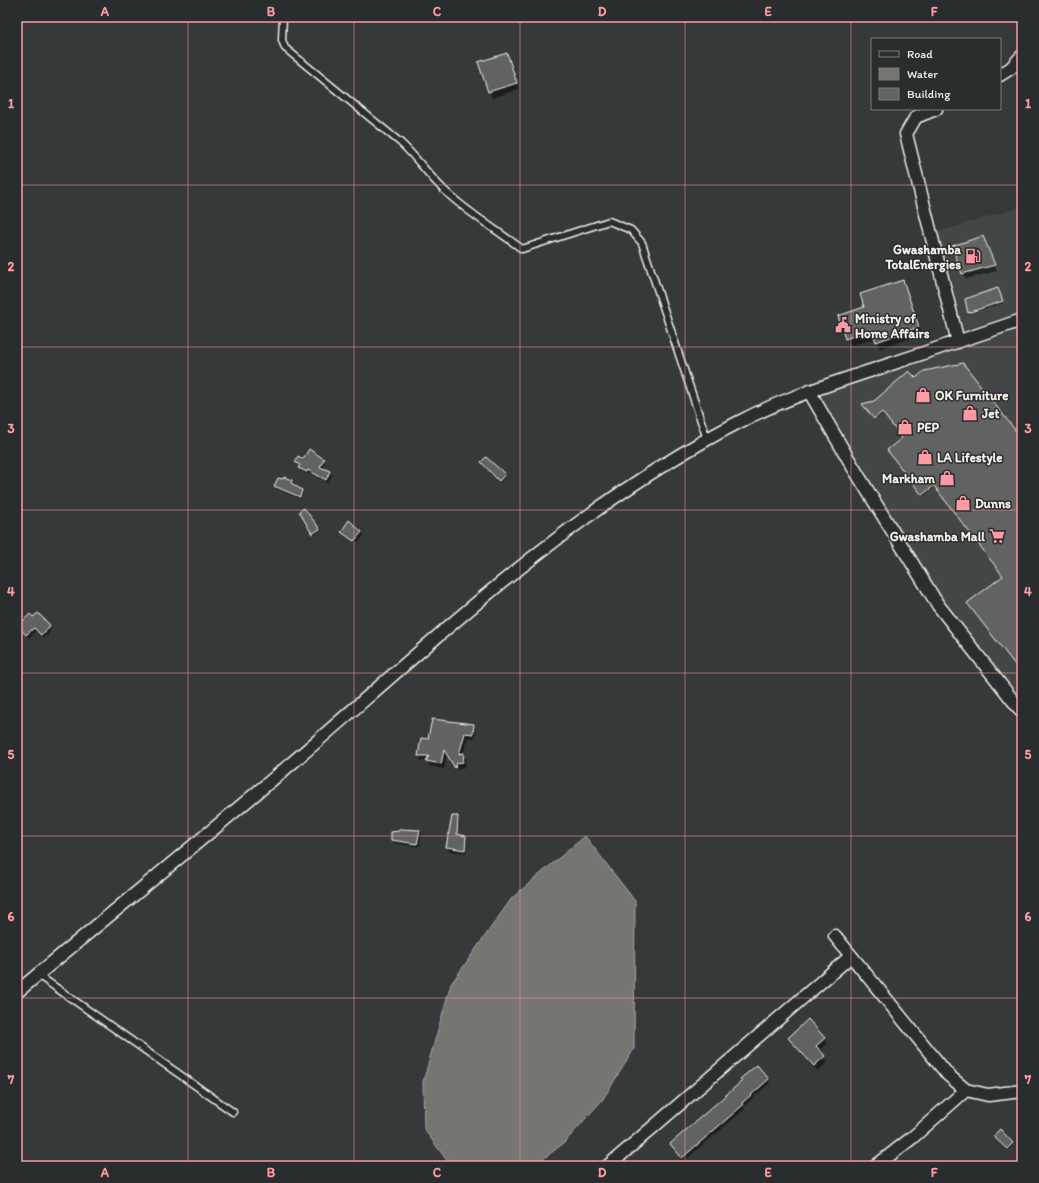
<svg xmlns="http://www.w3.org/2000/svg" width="1039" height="1183" viewBox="0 0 1039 1183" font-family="Itim,sans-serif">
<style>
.built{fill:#434645}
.water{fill:#757572;stroke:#a8a7a1}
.shadow{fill:#0007}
.building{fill:#616362;stroke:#f4f1e8}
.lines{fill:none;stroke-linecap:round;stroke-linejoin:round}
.lane-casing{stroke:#f4f1e8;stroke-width:9}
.street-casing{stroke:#f4f1e8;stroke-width:15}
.lane{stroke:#2a2d2e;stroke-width:6}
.street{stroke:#2a2d2e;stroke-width:12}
.grid{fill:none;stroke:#ff9aa2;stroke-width:1;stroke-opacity:0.55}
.labels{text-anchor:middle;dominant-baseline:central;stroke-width:3;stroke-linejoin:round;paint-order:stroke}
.poi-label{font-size:13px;font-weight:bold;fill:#f4f1e8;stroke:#2a2d2e;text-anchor:start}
.neatline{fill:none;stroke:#ff9aa2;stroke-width:1.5}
.grid-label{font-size:13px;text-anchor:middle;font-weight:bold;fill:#ff9aa2}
</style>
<rect width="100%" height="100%" fill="#363939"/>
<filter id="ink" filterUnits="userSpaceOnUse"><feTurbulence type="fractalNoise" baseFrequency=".025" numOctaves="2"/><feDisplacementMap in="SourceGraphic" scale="8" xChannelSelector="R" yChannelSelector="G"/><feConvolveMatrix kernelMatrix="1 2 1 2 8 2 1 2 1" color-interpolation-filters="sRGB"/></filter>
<g filter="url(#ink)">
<path class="built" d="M 1022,207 L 1022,712 L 938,605 L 809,391 L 957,342 L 930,234 Z"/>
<path class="water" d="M 585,836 L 635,901 L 634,1049 L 603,1099 L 564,1143 L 534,1166 L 451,1166 L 424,1129 L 423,1082 L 451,984 L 512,898 Z"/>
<path class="shadow" d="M 506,54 L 519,89 L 492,98 L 479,63 Z
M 986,243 L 997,271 L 966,279 L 962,273 Z
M 902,281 L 922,335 L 880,348 L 875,338 L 850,346 L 839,316 L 865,308 Z
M 998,291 L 1003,303 L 970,314 L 969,312 Z
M 916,379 L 1022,441 L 1022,664 L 1018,667 L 969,604 L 1004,576 L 935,487 L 924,496 L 889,450 L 903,439 L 884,413 L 875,420 L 863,405 L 874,402 Z
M 309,451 L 323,460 L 325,463 L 322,469 L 330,472 L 332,475 L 328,483 L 310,472 L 309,474 L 300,471 L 300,466 L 296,462 L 304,460 Z
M 483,463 L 504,475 L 505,476 L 500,482 Z
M 291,480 L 293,485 L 303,493 L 301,499 L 277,489 L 275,486 Z
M 304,509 L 320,531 L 314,535 L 301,511 Z
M 342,532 L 362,532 L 364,536 L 358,542 Z
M 49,625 L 51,629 L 47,637 L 45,635 L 44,638 L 36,631 L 29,638 L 19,626 Z
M 473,725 L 476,730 L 475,738 L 468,737 L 463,754 L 466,759 L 465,767 L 459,768 L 458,771 L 447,754 L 444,769 L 430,766 L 427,761 L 421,761 L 419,756 L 429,740 Z
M 457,817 L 459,821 L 458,835 L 465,837 L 467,841 L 466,853 L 449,851 L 447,847 Z
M 420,831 L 422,834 L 419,847 L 394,843 L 392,840 Z
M 789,1038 L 824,1038 L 827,1044 L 820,1051 L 828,1062 L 818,1071 Z
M 757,1066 L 770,1083 L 743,1107 L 745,1109 L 684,1161 L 671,1144 L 743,1082 Z
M 1000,1130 L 1013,1145 L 1008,1150 L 995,1137 Z
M 655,1162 L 659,1166 L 652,1166 Z"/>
<path class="building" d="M 507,53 L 517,83 L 488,92 L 478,62 Z
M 983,236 L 995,265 L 962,274 L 952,246 Z
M 903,280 L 919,327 L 876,342 L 872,330 L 845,339 L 838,316 L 864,307 L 860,294 Z
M 998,288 L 1003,301 L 968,313 L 965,299 Z
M 963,363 L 1022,439 L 1022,662 L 1016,666 L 967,603 L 1003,576 L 934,486 L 922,495 L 887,450 L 902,438 L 882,412 L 874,419 L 862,404 L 874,401 L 909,371 L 916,378 L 924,371 Z
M 309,449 L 324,459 L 320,467 L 330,471 L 326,480 L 308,470 L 307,472 L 298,468 L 300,465 L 295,462 L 298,456 L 303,459 Z
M 486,457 L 505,474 L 499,481 L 481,462 Z
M 284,477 L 292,480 L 291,483 L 302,490 L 300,497 L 274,486 L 278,478 L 283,479 Z
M 304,508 L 320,529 L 312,534 L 299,511 Z
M 349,520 L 362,532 L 354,541 L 341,532 Z
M 38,613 L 50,625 L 44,634 L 43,633 L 41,635 L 34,628 L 26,635 L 18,626 L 30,614 L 33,617 Z
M 432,719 L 474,724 L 473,734 L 465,733 L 459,754 L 464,753 L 463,762 L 457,763 L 455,768 L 444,750 L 441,764 L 426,761 L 429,756 L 418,756 L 421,738 L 428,739 Z
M 452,816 L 458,816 L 457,834 L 466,836 L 465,850 L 446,847 Z
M 400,829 L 420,830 L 417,844 L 391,840 L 391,832 L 399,831 Z
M 808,1019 L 825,1038 L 816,1046 L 825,1056 L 814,1066 L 788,1038 Z
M 757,1065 L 769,1079 L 742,1103 L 743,1105 L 682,1158 L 670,1144 L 742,1081 L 740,1079 Z
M 1000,1129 L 1013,1143 L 1007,1149 L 993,1136 Z"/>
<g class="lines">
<defs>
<path id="lane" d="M 283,17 L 282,40 L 285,48 L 401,143 C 417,158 429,176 445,191 C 468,213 497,230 522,249 L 609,221 L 631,230 L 642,243 L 707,439
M 38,975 L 233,1112"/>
<path id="street" d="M 1000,75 L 1011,68 L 1022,56
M 936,109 L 916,117 L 906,134 L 958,342
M 809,391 L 853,467 L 938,605 L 1022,712
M 835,936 L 948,1075 L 966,1090 L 988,1095 L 1022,1091
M 17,992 C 111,913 207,836 300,756 C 439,636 574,507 739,422 C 785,398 833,383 882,367 C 929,351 975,336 1022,320
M 608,1166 L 851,956
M 876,1166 L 913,1137 L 966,1090"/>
</defs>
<use href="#lane" class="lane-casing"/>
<use href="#street" class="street-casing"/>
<use href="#lane" class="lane"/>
<use href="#street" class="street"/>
</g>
</g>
<path class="grid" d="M 188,17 L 188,1166M 354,17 L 354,1166M 520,17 L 520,1166M 685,17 L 685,1166M 851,17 L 851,1166M 17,185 L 1022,185M 17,347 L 1022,347M 17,510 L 1022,510M 17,673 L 1022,673M 17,836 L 1022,836M 17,998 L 1022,998"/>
<defs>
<symbol id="fuel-bare" viewBox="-9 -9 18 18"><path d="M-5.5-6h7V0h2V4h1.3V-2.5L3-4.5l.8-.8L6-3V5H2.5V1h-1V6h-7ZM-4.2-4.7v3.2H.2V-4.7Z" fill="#ff9aa2" stroke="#2a2d2e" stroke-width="2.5" paint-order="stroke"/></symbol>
<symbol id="civic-bare" viewBox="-9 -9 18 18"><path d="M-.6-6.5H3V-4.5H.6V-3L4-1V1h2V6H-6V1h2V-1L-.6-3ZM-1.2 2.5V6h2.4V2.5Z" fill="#ff9aa2" stroke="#2a2d2e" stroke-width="2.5" paint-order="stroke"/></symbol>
<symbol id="shop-bare" viewBox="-9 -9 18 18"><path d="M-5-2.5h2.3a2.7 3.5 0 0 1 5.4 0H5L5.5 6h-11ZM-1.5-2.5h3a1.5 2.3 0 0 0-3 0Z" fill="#ff9aa2" stroke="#2a2d2e" stroke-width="2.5" paint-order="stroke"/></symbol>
<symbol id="supermarket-bare" viewBox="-9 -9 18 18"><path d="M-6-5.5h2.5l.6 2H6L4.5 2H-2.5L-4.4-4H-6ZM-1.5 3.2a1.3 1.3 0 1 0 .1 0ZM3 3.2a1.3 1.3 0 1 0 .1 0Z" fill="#ff9aa2" stroke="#2a2d2e" stroke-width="2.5" paint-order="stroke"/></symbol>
</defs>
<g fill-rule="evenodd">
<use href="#fuel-bare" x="962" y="245" width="22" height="22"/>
<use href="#civic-bare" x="832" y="314" width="22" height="22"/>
<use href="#shop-bare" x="912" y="384" width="22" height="22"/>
<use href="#shop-bare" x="959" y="402" width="22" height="22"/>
<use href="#shop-bare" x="894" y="416" width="22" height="22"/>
<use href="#shop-bare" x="914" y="446" width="22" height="22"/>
<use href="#shop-bare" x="936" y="467" width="22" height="22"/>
<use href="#shop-bare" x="952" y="492" width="22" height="22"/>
<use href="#supermarket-bare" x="986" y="525" width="22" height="22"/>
</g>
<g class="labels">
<g class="poi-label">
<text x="961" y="249" text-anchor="end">Gwashamba<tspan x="961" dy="15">TotalEnergies</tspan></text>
<text x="855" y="318">Ministry of<tspan x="855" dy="15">Home Affairs</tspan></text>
<text x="935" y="395">OK Furniture</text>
<text x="982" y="413">Jet</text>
<text x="917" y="427">PEP</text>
<text x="937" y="457">LA Lifestyle</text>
<text x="935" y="478" text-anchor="end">Markham</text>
<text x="975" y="503">Dunns</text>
<text x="985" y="536" text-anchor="end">Gwashamba Mall</text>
</g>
</g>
<rect width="1039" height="1183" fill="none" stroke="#2a2d2e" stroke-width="44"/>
<rect x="871" y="38" width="130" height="72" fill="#2a2d2e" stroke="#7b7b78"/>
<rect x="879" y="51" width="20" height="6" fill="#2a2d2e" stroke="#7b7b78"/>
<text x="907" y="58" font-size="12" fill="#f4f1e8">Road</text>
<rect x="879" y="68" width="20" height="12" fill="#757572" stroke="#7b7b78"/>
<text x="907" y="78" font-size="12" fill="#f4f1e8">Water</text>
<rect x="879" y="88" width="20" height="12" fill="#616362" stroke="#7b7b78"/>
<text x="907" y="98" font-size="12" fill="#f4f1e8">Building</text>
<rect x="22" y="22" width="995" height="1139" class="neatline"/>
<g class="grid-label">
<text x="105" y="16">A</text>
<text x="271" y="16">B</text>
<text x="437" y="16">C</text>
<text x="602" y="16">D</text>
<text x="768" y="16">E</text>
<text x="934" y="16">F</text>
<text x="11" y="108">1</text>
<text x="1028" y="108">1</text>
<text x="11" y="271">2</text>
<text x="1028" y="271">2</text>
<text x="11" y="433">3</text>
<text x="1028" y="433">3</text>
<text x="11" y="596">4</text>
<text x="1028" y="596">4</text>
<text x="11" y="759">5</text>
<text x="1028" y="759">5</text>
<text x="11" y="921">6</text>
<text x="1028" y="921">6</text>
<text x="11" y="1084">7</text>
<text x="1028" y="1084">7</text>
<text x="105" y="1177">A</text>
<text x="271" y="1177">B</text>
<text x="437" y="1177">C</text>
<text x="602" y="1177">D</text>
<text x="768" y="1177">E</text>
<text x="934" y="1177">F</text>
</g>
</svg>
